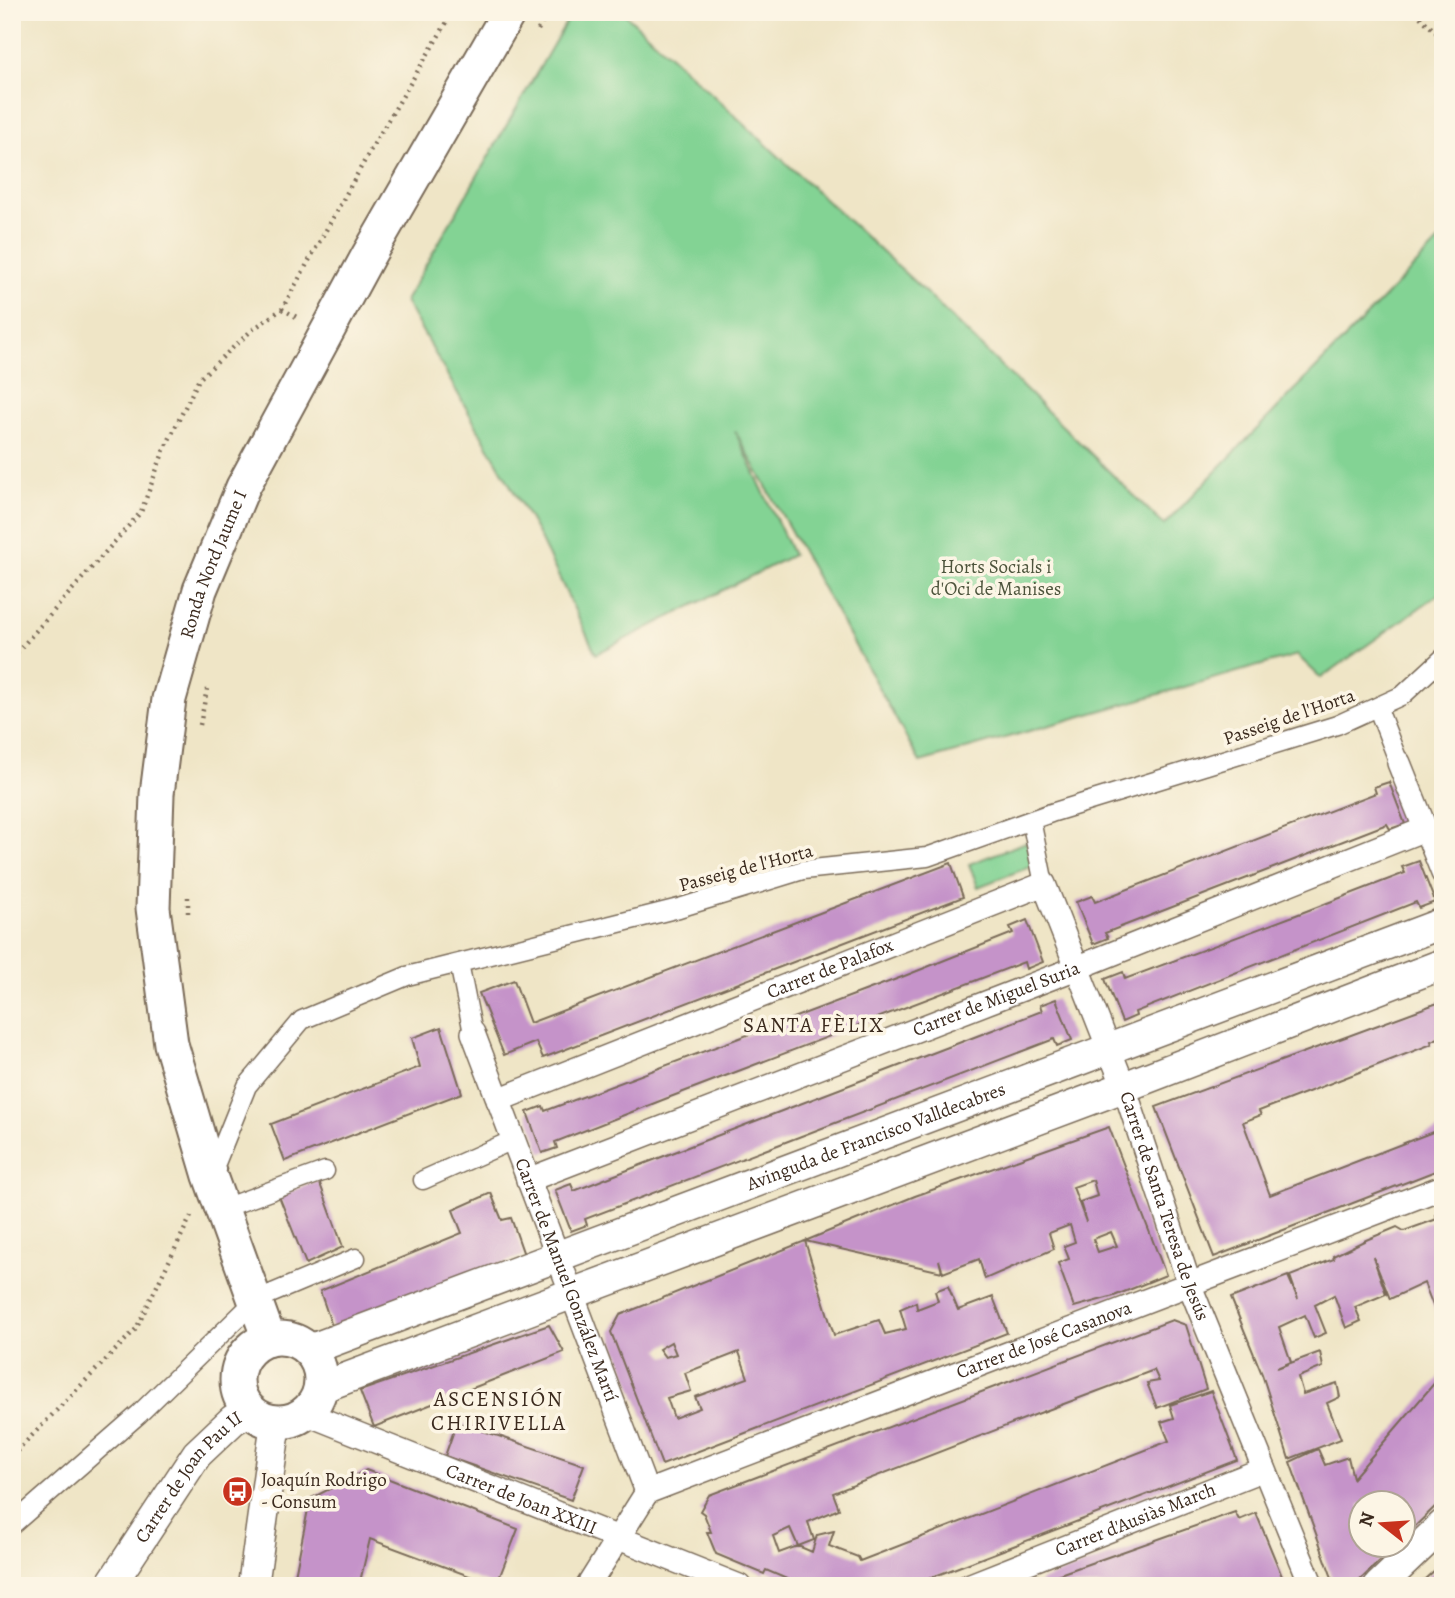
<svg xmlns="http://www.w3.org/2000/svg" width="1455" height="1598" viewBox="0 0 1455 1598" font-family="Alegreya,serif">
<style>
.green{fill:#83d394;stroke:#5f7e59;stroke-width:2}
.building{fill:#c593c9;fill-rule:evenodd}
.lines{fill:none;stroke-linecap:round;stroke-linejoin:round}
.pedestrian-casing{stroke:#7a6b59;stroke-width:21}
.minor-casing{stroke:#7a6b59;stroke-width:26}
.tertiary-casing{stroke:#7a6b59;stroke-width:33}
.secondary-casing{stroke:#7a6b59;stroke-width:37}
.path{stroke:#7a6b59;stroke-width:4.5;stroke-dasharray:2 5;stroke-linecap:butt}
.pedestrian{stroke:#fff;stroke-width:18}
.minor{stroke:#fff;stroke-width:23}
.tertiary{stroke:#fff;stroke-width:30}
.secondary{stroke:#fff;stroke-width:33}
.labels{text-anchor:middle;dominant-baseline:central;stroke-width:7;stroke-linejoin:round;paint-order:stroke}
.street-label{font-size:19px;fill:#3b2a1e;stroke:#fcf5e5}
.park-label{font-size:19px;fill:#4d543c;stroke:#fcf5e5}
.poi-label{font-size:19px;fill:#3b2a1e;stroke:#fcf5e5;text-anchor:start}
.neighbourhood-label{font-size:21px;letter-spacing:2px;fill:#3b2a1e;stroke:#fcf5e5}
</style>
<rect width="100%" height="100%" fill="#fcf5e5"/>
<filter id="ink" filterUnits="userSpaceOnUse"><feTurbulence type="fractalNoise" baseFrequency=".0143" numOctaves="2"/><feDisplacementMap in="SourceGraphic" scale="14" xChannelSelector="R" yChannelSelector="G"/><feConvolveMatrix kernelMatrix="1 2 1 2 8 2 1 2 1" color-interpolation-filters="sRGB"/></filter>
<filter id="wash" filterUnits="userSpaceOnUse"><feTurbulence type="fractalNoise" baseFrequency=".00686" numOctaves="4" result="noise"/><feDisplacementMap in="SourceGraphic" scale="28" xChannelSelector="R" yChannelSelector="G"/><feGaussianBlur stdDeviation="1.57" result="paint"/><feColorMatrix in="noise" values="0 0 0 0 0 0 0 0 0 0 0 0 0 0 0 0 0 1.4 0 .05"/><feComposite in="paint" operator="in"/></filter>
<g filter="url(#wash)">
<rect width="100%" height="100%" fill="#efe5c6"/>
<path class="green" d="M 572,12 L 623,12 L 921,288 L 1164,525 L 1443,237 L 1443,591 L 1321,678 L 1297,655 L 920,762 L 735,431 L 793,555 L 596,654 L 537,532 L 405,301 Z
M 1026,842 L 1035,865 L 978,887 L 969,864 Z"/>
<g id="blocks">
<path class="building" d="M 1389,782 L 1405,824 L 1390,829 L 1387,824 L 1105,933 L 1108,938 L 1093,944 L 1076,902 L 1092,896 L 1095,902 L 1376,793 L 1374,787 Z
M 1419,861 L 1435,902 L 1419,908 L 1416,902 L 1135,1012 L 1136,1016 L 1122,1022 L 1105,979 L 1123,972 L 1125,979 L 1296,915 L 1405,873 L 1402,867 Z
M 951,863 L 963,897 L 543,1058 L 536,1042 L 504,1055 L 479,993 L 514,980 L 530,1023 Z
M 1027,920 L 1043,962 L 1026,969 L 1024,962 L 665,1099 L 555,1142 L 557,1148 L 542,1153 L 527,1112 L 543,1106 L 545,1111 L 902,977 L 1013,933 L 1010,927 Z
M 1056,999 L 1072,1040 L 1057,1046 L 1054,1039 L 585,1219 L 587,1225 L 571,1231 L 555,1190 L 571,1184 L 574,1191 L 620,1173 L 1042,1011 L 1040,1005 Z
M 1443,1001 L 1443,1036 L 1431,1041 L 1432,1044 L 1259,1111 L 1261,1115 L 1243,1122 L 1270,1195 L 1443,1128 L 1443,1168 L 1214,1257 L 1156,1107 Z
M 441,1027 L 462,1093 L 285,1161 L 271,1124 L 420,1067 L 412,1038 Z
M 1109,1127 L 1166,1275 L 1114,1296 L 1074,1307 L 1058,1263 L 1069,1259 L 1064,1246 L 1075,1242 L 1070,1225 L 1049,1233 L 1054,1249 L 985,1279 L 979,1259 L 943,1273 L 939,1260 L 942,1272 L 805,1241 L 915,1196 ZM 1093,1180 L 1097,1196 L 1080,1202 L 1086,1222 L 1073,1187 ZM 1111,1232 L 1117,1246 L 1098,1252 L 1093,1239 Z
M 319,1181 L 343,1247 L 306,1264 L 279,1196 Z
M 491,1193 L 502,1220 L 511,1218 L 524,1255 L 334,1332 L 320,1291 L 462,1233 L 453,1210 Z
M 1443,1213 L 1443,1331 L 1424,1283 L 1390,1299 L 1373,1257 L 1386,1294 L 1355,1307 L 1361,1321 L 1346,1328 L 1334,1295 L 1315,1305 L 1326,1333 L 1314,1338 L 1305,1315 L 1279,1327 L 1291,1362 L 1277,1368 L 1320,1352 L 1323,1367 L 1298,1377 L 1303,1394 L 1337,1383 L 1340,1397 L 1327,1403 L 1341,1439 L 1289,1459 L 1262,1374 L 1231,1298 L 1288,1276 L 1298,1299 L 1290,1276 L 1334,1259 L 1333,1256 L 1366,1240 L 1397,1227 L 1404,1231 L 1437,1219 L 1436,1215 Z
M 805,1241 L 834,1335 L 879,1320 L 885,1334 L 906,1329 L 900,1309 L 916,1302 L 917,1309 L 938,1301 L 935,1291 L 948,1286 L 958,1310 L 993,1297 L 1007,1333 L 662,1465 L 611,1332 L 620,1315 ZM 671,1342 L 676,1354 L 665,1357 L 659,1349 ZM 739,1352 L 748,1378 L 695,1397 L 700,1408 L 674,1418 L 667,1398 L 691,1391 L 685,1373 Z
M 1172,1320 L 1186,1325 L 1206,1389 L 1157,1408 L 1147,1383 L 1159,1381 L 1154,1370 L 1037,1414 L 833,1493 L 839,1509 L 808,1522 L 814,1540 L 798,1546 L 812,1552 L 817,1535 L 834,1531 L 829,1546 L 858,1557 L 860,1561 L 1169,1441 L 1161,1422 L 1174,1418 L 1170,1405 L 1211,1391 L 1237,1460 L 909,1586 L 803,1586 L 766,1570 L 764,1574 L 716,1554 L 707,1532 L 711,1532 L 704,1514 L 700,1511 L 709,1495 ZM 790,1528 L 798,1546 L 779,1553 L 773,1536 Z
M 549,1325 L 564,1352 L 374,1427 L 360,1391 Z
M 1443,1373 L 1443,1499 L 1403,1538 L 1403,1504 L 1360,1504 L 1360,1546 L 1395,1546 L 1354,1586 L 1335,1586 L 1290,1462 L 1318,1449 L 1325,1465 L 1348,1457 L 1353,1478 Z
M 457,1422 L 584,1465 L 571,1500 L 445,1456 Z
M 366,1470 L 518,1529 L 496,1586 L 370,1539 L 359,1586 L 293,1586 L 310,1499 Z
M 1235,1512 L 1239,1520 L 1256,1513 L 1286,1586 L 1041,1586 L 1040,1581 Z
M 1437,1568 L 1443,1569 L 1443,1586 L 1426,1586 L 1428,1583 L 1424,1580 Z"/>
</g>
</g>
<g filter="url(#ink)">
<use href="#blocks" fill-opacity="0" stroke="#7a6b59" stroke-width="2"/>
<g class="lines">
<defs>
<path id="pedestrian" d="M 1378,709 L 1399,763
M 1031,820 L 1044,884
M 459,963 L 473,1033
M 212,1173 L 247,1086 L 302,1020 L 407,976 L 679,908 L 803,870 L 927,857 L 1051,813 L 1337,725 L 1403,695 L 1443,658
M 423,1180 L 513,1140
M 224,1208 L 325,1171
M 12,1525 L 139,1414 L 256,1300 L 356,1258"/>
<g id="minor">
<path d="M 1399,763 L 1443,873"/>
<path id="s1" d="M 473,1033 L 647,1492"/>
<path id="s2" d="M 498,1100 L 1044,884 L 1124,1087 L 1190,1286 L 1312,1586"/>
<path id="s3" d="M 528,1180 L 1079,967 L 1425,829"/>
<path id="s4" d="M 305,1413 L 739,1586"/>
<path id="s5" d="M 647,1492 L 1443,1187"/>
<path d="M 588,1586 L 647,1492"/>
<path id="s6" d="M 968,1586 L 1264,1469"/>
</g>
<g id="tertiary">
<path id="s7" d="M 309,1350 L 1443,923"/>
<path d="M 320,1388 L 1124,1087 L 1443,964"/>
<path id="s8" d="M 110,1586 L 197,1454 L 233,1420 L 250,1410"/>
<path d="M 253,1586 L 276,1422"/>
<path d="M 1379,1586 L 1443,1525"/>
</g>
<g id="secondary">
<circle cx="279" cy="1380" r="42"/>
<path id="s9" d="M 269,1339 L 210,1176 L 171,1044 L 153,908 L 157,794 L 169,699 L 200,590 L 243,487 L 368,256 L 509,12"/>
</g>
</defs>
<use href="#pedestrian" class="pedestrian-casing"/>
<use href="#minor" class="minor-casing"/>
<use href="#tertiary" class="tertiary-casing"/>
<use href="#secondary" class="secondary-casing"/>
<path class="path" d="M 1415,12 L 1443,39
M 538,30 L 548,12
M 282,309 L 300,319
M 12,658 L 141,512 L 164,450 L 199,379 L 252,330 L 282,309 L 374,144 L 453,12
M 200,725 L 207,689
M 188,897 L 188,916
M 12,1456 L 136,1329 L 192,1214"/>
<use href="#pedestrian" class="pedestrian"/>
<use href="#minor" class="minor"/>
<use href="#tertiary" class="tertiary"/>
<use href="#secondary" class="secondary"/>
</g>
</g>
<defs>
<symbol id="bus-disc" viewBox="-11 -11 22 22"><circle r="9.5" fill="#c8321e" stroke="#fcf5e5"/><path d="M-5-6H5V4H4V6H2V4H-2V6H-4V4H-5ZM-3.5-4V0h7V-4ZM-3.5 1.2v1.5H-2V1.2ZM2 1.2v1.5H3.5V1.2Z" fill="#fff"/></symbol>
</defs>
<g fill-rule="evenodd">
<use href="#bus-disc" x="220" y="1474" width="35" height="35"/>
</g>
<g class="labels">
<g class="street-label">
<text stroke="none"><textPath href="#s9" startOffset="800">Ronda Nord Jaume I</textPath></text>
<text transform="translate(1289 717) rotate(-19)">Passeig de l'Horta</text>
<text transform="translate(746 868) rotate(-15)">Passeig de l'Horta</text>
<text stroke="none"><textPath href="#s2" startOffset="357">Carrer de Palafox</textPath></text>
<text stroke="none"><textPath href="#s3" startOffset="502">Carrer de Miguel Suria</textPath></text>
<text stroke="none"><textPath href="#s7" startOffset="606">Avinguda de Francisco Valldecabres</textPath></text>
<text stroke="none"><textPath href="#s2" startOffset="931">Carrer de Santa Teresa de Jesús</textPath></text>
<text stroke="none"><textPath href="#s1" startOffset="264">Carrer de Manuel González Martí</textPath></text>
<text stroke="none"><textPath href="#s5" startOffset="425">Carrer de José Casanova</textPath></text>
<text stroke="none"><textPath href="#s8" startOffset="135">Carrer de Joan Pau II</textPath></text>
<text stroke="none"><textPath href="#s4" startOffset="233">Carrer de Joan XXIII</textPath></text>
<text stroke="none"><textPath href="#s6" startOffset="180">Carrer d'Ausiàs March</textPath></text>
</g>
<g class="park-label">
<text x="996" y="567">Horts Socials i<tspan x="996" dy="22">d'Oci de Manises</tspan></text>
</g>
<g class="poi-label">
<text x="261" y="1480">Joaquín Rodrigo<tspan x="261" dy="22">- Consum</tspan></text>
</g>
<g class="neighbourhood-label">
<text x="814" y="1025">SANTA FÈLIX</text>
<text x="499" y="1399">ASCENSIÓN<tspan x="499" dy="24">CHIRIVELLA</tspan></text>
</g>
</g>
<rect width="1455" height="1598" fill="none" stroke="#fcf5e5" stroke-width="42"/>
<g transform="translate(1382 1524) rotate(287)"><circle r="33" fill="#fcf5e5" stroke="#afa495" stroke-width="2"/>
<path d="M0-5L12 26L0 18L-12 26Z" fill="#c8321e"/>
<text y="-10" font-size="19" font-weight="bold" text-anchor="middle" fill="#3b2a1e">N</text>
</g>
</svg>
